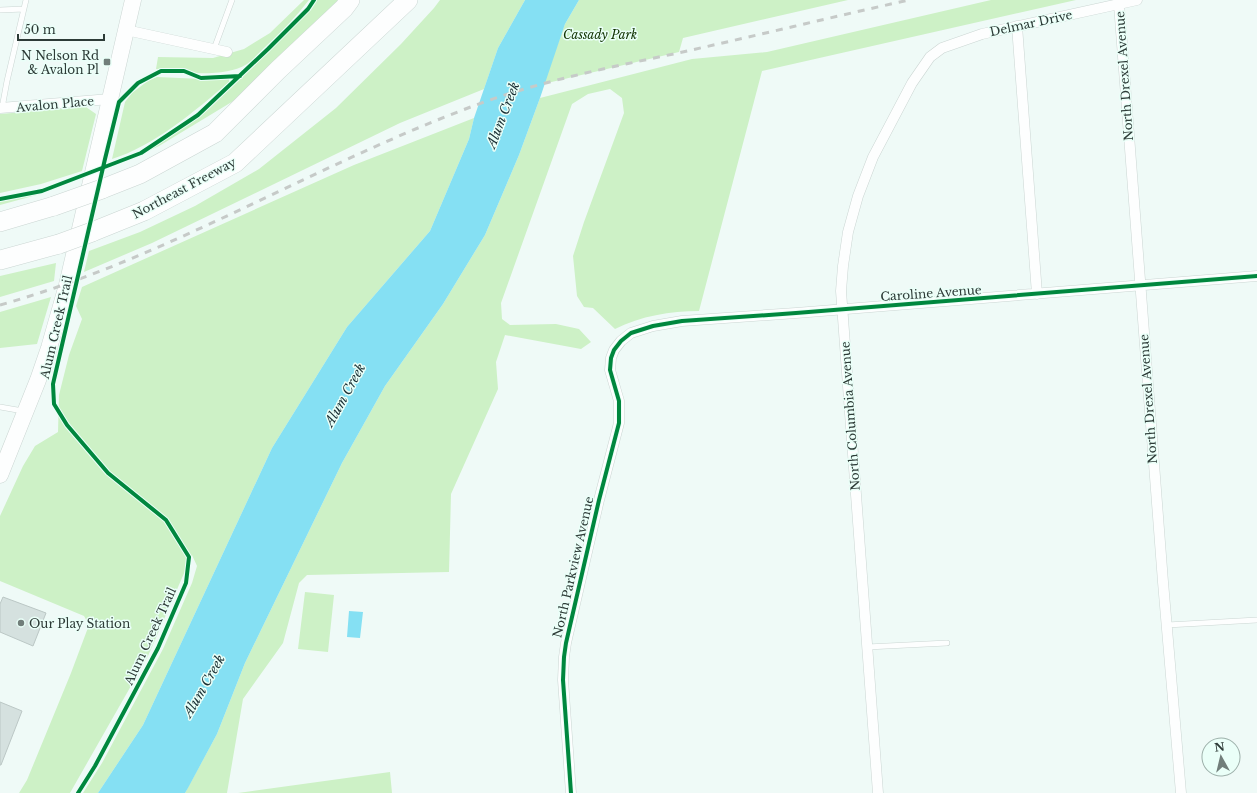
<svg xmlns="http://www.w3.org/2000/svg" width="1257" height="793" viewBox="0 0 1257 793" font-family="'Libre Baskerville',serif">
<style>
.green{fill:#cdf1c6}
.water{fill:#85e0f3}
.building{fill:#d5e1df;stroke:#bbc7c5}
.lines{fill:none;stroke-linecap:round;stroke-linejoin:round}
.lane-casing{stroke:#cbd6d3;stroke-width:6}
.street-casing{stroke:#cbd6d3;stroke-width:11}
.primary-casing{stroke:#cbd6d3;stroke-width:17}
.highway-casing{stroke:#cbd6d3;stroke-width:20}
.lane{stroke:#fdfefe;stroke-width:5}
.street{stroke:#fdfefe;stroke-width:10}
.primary{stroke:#fdfefe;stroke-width:16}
.highway{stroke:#fdfefe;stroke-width:19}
.rail{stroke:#c6cac8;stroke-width:3;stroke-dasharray:7 7;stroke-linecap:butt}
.highway-bridge-casing{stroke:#cbd6d3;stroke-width:20;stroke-linecap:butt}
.highway-bridge{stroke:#fdfefe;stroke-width:19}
.cycleway-casing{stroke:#eafff8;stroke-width:6}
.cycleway{stroke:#00873e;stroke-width:4}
.poi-dot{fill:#717e7a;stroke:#eafff8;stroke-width:1.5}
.labels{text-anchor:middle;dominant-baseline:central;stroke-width:3;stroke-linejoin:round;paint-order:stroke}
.street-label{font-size:12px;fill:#2d3b37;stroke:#eafff8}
.park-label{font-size:12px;font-style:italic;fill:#103300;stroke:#eafff8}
.poi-label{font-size:12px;fill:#2d3b37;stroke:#eafff8;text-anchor:end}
.water-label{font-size:13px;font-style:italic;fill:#1a3035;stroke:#eafff8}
</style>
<rect width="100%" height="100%" fill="#effaf7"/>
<path class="green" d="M 304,0 L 309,0 C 295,18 279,34 263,49 C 258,54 253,60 247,64 C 225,78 181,73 156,69 L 158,57 L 213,58 L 244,49 L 270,33 Z
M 317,0 L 339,0 L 235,100 L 159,146 L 142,154 L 205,111 L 256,64 L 301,18 Z
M 440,0 L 525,0 L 498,48 L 484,89 L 400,123 L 152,243 L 84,272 L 89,251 L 140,232 L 195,206 L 259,169 L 336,108 L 401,44 L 434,8 Z
M 579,0 L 848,0 L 683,38 L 679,52 L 543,84 L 565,24 Z
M 991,0 L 1076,0 L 762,71 L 699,311 C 670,311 641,316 615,329 L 593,308 L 584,307 L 577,296 L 573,256 L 584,222 L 624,113 L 622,98 L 610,89 L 588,94 L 572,104 L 501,303 L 502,319 L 510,325 L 556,324 L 579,329 L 591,342 L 581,349 L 505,335 L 496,362 L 498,389 L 451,494 L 449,572 L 307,575 L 299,583 L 283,643 L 243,699 L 227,793 L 185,793 L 217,734 L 245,663 L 342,463 L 385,386 L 443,304 L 485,235 L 519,155 L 540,98 L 692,59 L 767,52 Z
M 157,77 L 202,79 L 225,77 L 229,78 L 229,82 C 195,111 154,146 112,159 L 125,102 L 132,93 L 149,80 Z
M 86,107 L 96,114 L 82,171 L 41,184 L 0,193 L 0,114 Z
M 474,118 L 469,139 L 430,231 L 347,327 L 272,448 L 143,725 L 98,793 L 83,793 L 102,763 L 163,649 L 192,583 L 197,566 L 192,555 L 148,656 L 70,793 L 19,793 L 27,780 L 71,673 L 89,625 L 84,616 L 0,581 L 0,516 L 23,466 L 35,446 L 58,432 L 59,395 L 69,355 L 82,319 L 76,306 L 82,287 L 354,165 Z
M 44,192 L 44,193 L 0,205 L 0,199 Z
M 56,263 L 54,281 L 0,297 L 0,276 Z
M 51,297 L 37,344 L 0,348 L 0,312 Z
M 305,592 L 334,595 L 328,652 L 298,649 Z
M 390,772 L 392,793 L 238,793 Z"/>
<path class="water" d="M 525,0 L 579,0 L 565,24 L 540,98 L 519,155 L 485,235 L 443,304 L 385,386 L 342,463 L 245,663 L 217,734 L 188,788 L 185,793 L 98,793 L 143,725 L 272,448 L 347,327 L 430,231 L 469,139 L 474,118 L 498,48 Z
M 349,611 L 363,612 L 360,638 L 347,637 Z"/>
<path class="building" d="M 3,597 L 46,613 L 33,646 L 0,632 L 0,604 Z
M 0,702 L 22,711 L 1,765 L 0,765 Z"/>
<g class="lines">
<defs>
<path id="lane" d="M 0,10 L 24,9
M 214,49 L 232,0
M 2,108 L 7,81 L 26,0
M 0,407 L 23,411
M 1167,625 L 1257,620
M 867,647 L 947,643"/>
<path id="street" d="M 1119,4 L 1163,582 L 1181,793
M 1017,26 L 1037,294
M 126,30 L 227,52
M 0,108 L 110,99
M 571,793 L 563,680 L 564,657 L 566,643 L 599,500 L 619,423 L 619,401 L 610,370 L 611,358 L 614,350 L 621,341 L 631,333 L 653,326 L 682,321 L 796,313 L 1257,276
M 878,793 L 841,291 L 843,266 L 848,232 L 858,196 L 873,157 L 912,83 L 930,57 L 942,48 L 982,34 L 1137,0"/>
<path id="primary" d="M 0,475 L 38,380 L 49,348 L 67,285 L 133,0"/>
<path id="highway" d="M 102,189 L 140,174 L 215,133 L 278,70 L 344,8 L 350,0
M 0,222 L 54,206
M 92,232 L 144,211 L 235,163 L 408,0
M 0,260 L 59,244"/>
</defs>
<use href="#lane" class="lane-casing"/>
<use href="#street" class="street-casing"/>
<use href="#primary" class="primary-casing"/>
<use href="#highway" class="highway-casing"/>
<use href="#lane" class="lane"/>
<use href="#street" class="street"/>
<use href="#primary" class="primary"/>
<use href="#highway" class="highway"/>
<path class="rail" d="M 0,305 C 164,259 309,168 468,108 C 535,82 607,68 678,53 C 755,36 832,17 909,0"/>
<defs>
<path id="highway-bridge" d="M 54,206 L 102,189
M 59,244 L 92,232"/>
</defs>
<use href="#highway-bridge" class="highway-bridge-casing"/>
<use href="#highway-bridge" class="highway-bridge"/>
<defs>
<path id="cycleway" d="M 0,199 L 42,191 L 141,153 L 198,115 L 268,49 L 308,9 L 314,0
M 78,793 L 95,766 L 158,648 L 186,583 L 189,557 L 166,520 L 108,473 L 67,425 L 54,404 L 53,384 L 105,159 L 119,102 L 138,83 L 161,71 L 184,71 L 201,78 L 240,76
M 571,793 L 563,680 L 564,657 L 566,643 L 599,500 L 619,423 L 619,401 L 610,370 L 611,358 L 614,350 L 621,341 L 631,333 L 653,326 L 682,321 L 796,313 L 1257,276"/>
</defs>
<use href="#cycleway" class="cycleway-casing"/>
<use href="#cycleway" class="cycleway"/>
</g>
<g class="poi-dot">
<rect x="103" y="58" width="8" height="8" rx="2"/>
<circle cx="21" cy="623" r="4"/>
</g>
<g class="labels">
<g class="street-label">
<text transform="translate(1031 23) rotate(-12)">Delmar Drive</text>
<text transform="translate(1124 76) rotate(-94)">North Drexel Avenue</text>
<text transform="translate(55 104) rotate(-5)">Avalon Place</text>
<text transform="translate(184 188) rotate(-28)">Northeast Freeway</text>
<text transform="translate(931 293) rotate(-4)">Caroline Avenue</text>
<text transform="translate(56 327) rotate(-77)">Alum Creek Trail</text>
<text transform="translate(1148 399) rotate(-94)">North Drexel Avenue</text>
<text transform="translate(850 416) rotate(-94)">North Columbia Avenue</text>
<text transform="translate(573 567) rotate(-77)">North Parkview Avenue</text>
<text transform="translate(150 636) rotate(-65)">Alum Creek Trail</text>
</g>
<g class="park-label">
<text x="600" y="34">Cassady Park</text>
</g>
<g class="poi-label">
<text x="99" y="55">N Nelson Rd<tspan x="99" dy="14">&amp; Avalon Pl</tspan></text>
<text x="29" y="623" text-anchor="start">Our Play Station</text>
</g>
<g class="water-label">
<text transform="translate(503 115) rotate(-69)">Alum Creek</text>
<text transform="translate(345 395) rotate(-61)">Alum Creek</text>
<text transform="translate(204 686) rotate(-60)">Alum Creek</text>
</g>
</g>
<g transform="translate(1221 757) rotate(352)"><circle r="19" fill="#eafff8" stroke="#9eb1ab"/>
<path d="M0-3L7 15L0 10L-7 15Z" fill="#717e7a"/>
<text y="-6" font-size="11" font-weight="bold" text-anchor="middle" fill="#2d3b37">N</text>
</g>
<path d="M18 34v6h86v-6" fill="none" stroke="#2d3b37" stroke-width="2"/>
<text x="24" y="34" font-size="12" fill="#2d3b37" stroke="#eafff8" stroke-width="3" paint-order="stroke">50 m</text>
</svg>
